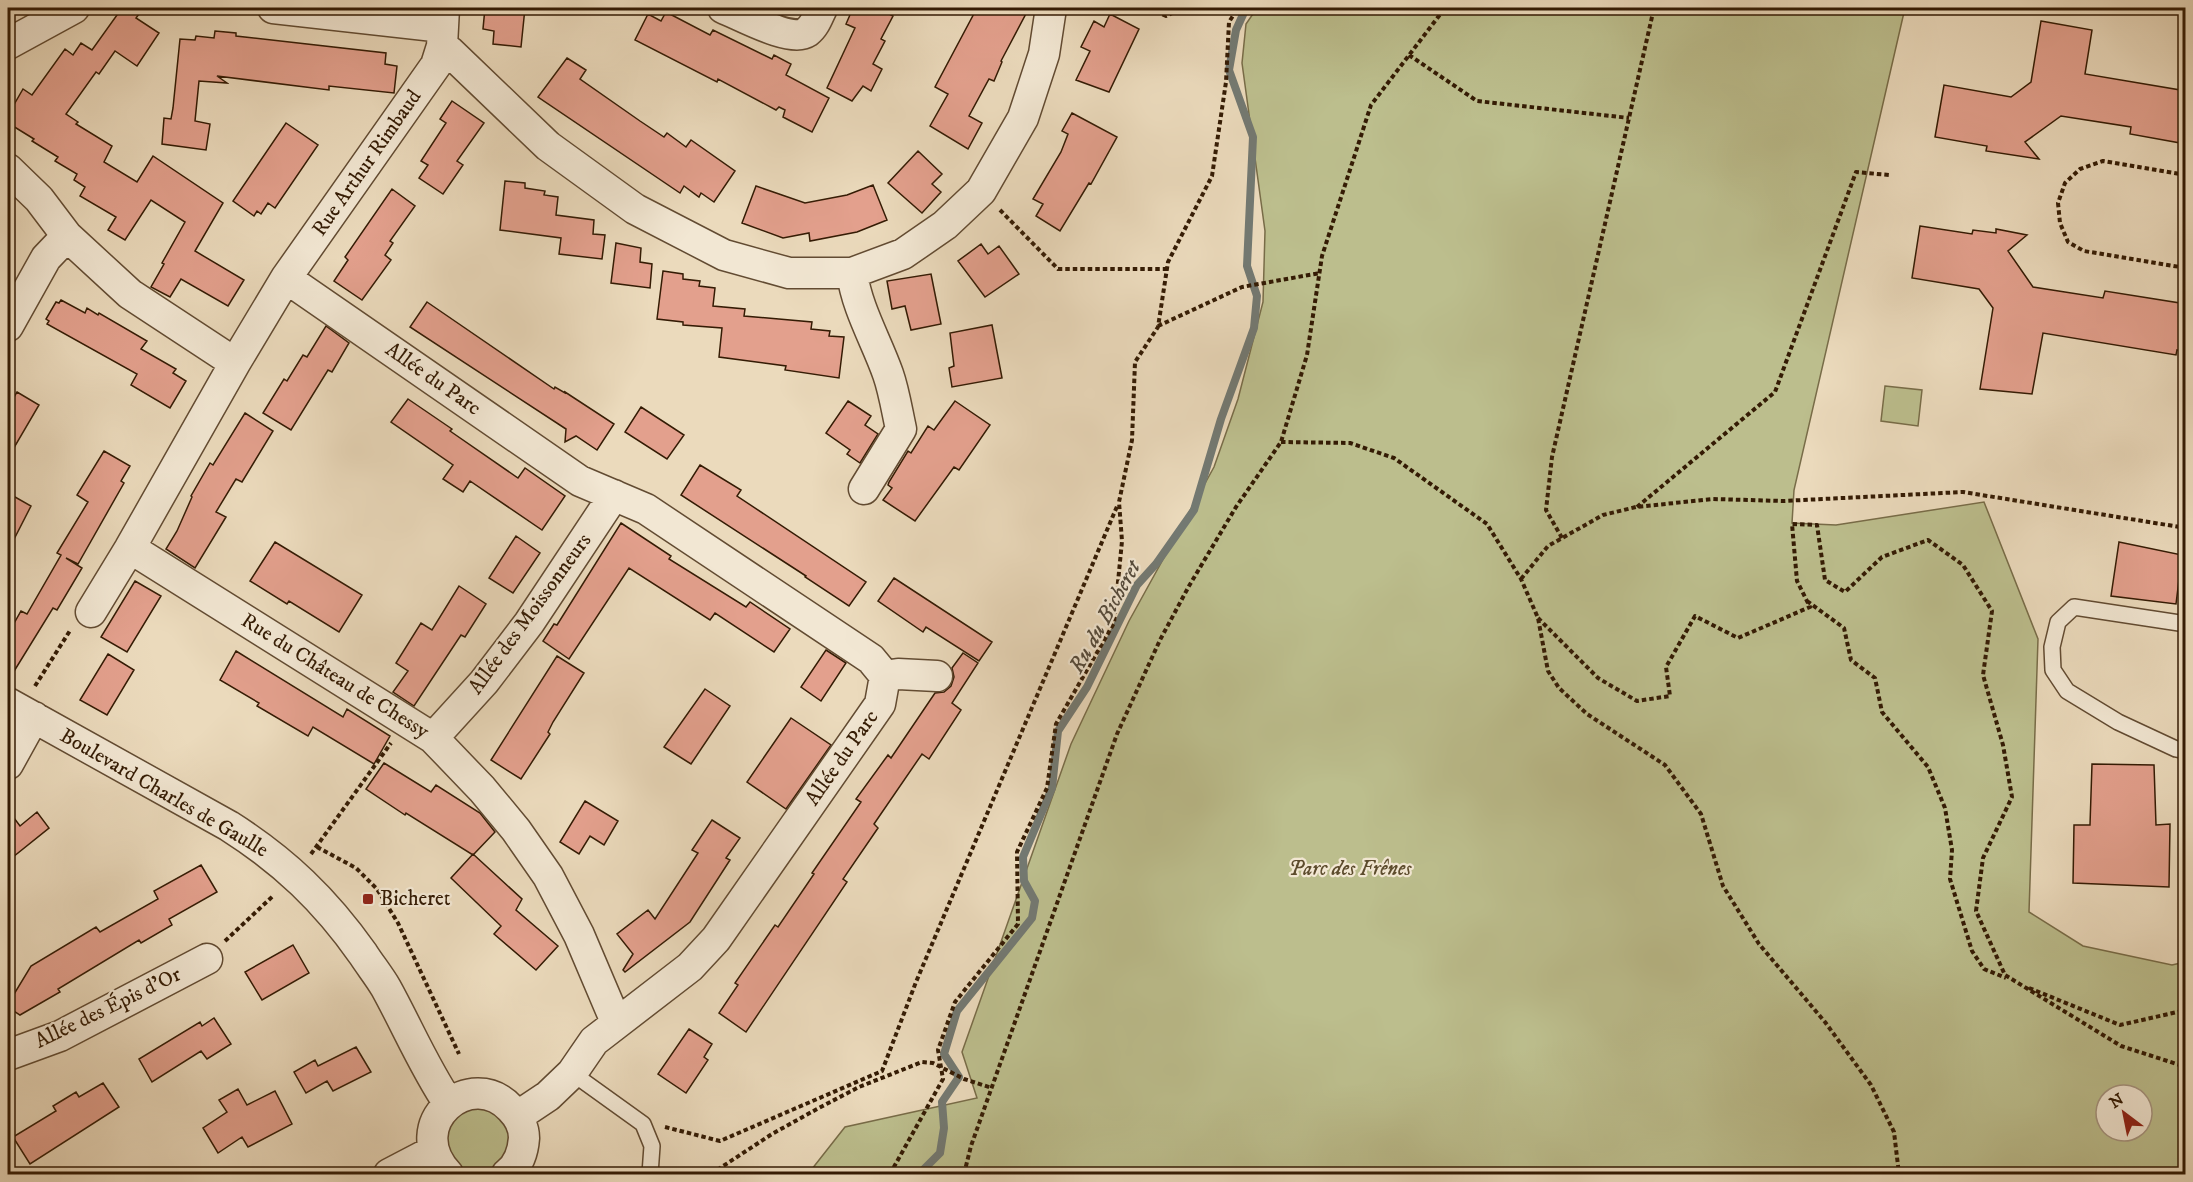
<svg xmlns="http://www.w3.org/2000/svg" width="2193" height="1182" viewBox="0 0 2193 1182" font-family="'IM FELL DW Pica',serif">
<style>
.green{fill:#bcbe8d;stroke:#786c48;stroke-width:1.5;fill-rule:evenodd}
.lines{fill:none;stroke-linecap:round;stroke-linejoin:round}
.stream{stroke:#737972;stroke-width:8}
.building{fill:#e3a08d;stroke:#341b04;stroke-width:1.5}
.lane-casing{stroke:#624b32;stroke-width:18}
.street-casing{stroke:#624b32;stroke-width:33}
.path{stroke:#341b04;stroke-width:4;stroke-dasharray:4.5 3;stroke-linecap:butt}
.lane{stroke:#f2e7d3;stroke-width:15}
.street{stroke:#f2e7d3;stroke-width:30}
.poi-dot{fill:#8f2418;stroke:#f2e7d3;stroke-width:2}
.labels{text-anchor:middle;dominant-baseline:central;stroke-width:4.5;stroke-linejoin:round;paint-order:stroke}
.street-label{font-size:21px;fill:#341b04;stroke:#f2e7d3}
.park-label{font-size:21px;font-style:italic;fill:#5d4c2d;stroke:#f2e7d3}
.poi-label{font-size:21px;fill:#341b04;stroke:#f2e7d3;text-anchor:start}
.water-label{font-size:22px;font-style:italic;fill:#544a3b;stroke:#f2e7d3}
</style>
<rect width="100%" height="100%" fill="#ebdabc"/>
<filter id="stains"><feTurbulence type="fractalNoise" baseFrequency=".00333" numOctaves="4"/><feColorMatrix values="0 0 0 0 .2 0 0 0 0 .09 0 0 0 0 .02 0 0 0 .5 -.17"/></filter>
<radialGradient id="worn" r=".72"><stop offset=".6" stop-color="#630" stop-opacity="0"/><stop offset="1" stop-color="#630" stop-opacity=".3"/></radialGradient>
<path class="green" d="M 1257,8 L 1905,8 L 1794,490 L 1792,523 L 1836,525 L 1984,502 L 2038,639 L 2029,912 L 2083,946 L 2172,965 L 2185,962 L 2185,1174 L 808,1174 L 845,1127 L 977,1098 L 962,1052 L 1071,744 L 1129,621 L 1214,467 L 1238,399 L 1263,302 L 1265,231 L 1242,63 L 1246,24 ZM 2106,1095 L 2142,1095 L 2142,1131 L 2106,1131 Z
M 1885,386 L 1922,390 L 1918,426 L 1881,421 Z
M 478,1106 L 501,1114 L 513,1134 L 502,1168 C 489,1176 458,1181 451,1161 C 447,1152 447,1142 445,1132 L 456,1114 Z"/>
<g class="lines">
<path class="stream" d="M 919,1174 L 940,1153 L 944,1128 L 942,1102 L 959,1077 L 944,1054 L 957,1011 L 1032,918 L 1035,901 L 1024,881 L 1023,857 L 1052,788 L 1058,731 L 1087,687 L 1137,585 L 1156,564 L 1194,510 L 1221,419 L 1254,328 L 1257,296 L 1247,266 L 1253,137 L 1229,70 L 1236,30 L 1246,8"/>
</g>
<path class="building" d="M 122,8 L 129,8 L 139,14 L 136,18 L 159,33 L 137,66 L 115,51 L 99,74 L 96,72 L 66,114 L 78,122 L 76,124 L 112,146 L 104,162 L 137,182 L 153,156 L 223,203 L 195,251 L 244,280 L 228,306 L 181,279 L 170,297 L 151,287 L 164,264 L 162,263 L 185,222 L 151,200 L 125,240 L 108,230 L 116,217 L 80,196 L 85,187 L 74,180 L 77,174 L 55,161 L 58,157 L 32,141 L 34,139 L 8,123 L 8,115 L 23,89 L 32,95 L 65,49 L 73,55 L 81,43 L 92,50 Z
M 485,8 L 525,8 L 521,47 L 493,44 L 494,31 L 483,29 Z
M 853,8 L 878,8 L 893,16 L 881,39 L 885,41 L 873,64 L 882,69 L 871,91 L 863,86 L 852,101 L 827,88 L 855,28 L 846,24 Z
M 977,8 L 1029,8 L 1001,61 L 1002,62 L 994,81 L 989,79 L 969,116 L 982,123 L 968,149 L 930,126 L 948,94 L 935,87 Z
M 666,12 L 710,35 L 713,30 L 772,59 L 774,55 L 791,64 L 786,75 L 829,98 L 812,132 L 783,117 L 785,110 L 779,107 L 776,110 L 718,79 L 717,82 L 635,40 L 648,14 L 661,21 Z
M 1110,14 L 1139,29 L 1109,92 L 1076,80 L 1090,51 L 1081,47 L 1094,21 L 1104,27 Z
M 2041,21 L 2092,30 L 2085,74 L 2186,91 L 2186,144 L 2130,134 L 2131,127 L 2061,116 L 2025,142 L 2039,159 L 1986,151 L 1987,146 L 1935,137 L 1944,85 L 2011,97 L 2031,82 Z
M 215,31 L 236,33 L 236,36 L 386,53 L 385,64 L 397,66 L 394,93 L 329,86 L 329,90 L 217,76 L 227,83 L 199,81 L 195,121 L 210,124 L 206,150 L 162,144 L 164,118 L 171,119 L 173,108 L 180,39 L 195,40 L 196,36 L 214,38 Z
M 567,58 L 586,70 L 580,79 L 640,121 L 664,137 L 667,133 L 686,147 L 691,140 L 735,171 L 714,202 L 701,193 L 699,197 L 684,186 L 680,193 L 538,97 Z
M 452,101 L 484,123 L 457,161 L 463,165 L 443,194 L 419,178 L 428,165 L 421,161 L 446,123 L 440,119 Z
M 1072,113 L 1117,137 L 1091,184 L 1089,183 L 1060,231 L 1036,216 L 1043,204 L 1033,199 L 1061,152 L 1068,134 L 1062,131 Z
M 286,123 L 318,145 L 275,208 L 268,203 L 261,214 L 257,211 L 254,216 L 233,201 Z
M 918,151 L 942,174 L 932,184 L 941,192 L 922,213 L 888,183 Z
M 505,181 L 525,183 L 525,188 L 545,191 L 544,195 L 558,197 L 556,215 L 594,220 L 593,234 L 605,235 L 602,259 L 559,254 L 561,238 L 500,230 Z
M 873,185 L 887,220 L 857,232 L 810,241 L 809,233 L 783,238 L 742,223 L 756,186 L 805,203 L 847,195 Z
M 392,189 L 415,206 L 390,241 L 393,243 L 385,255 L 391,260 L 362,300 L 334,281 L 348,260 L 345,257 Z
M 1920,226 L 1972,234 L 1973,230 L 1996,233 L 1996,229 L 2027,235 L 2008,251 L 2033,287 L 2103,298 L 2105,291 L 2186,304 L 2186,352 L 2177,350 L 2176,355 L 2043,333 L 2032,394 L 1980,389 L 1993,308 L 1979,289 L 1912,278 Z
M 616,243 L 641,248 L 640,262 L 652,264 L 650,288 L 611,283 Z
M 981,244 L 988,254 L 999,246 L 1019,274 L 985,297 L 958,261 Z
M 663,271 L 683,274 L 683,279 L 700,281 L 699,286 L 715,288 L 713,306 L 745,309 L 744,316 L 812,322 L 811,329 L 830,331 L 829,336 L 844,337 L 839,378 L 785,370 L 786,366 L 719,357 L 722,328 L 683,325 L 683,322 L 657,319 Z
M 931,274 L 941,324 L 911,330 L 905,306 L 892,309 L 887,281 Z
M 61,300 L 85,313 L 87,308 L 98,315 L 99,313 L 147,341 L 141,349 L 176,369 L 173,373 L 186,381 L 170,408 L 131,385 L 137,374 L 47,324 L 49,321 L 46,319 L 56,302 L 59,303 Z
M 427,302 L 554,389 L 555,387 L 565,393 L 565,392 L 614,424 L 597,450 L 576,436 L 565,442 L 566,429 L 410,327 Z
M 992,325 L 1002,378 L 952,387 L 949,368 L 954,366 L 950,333 Z
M 326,326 L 349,343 L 332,372 L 328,370 L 291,430 L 263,413 L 284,379 L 287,381 L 303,355 L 307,357 Z
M 17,392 L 39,405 L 8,458 L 8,408 Z
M 408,399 L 452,429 L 450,431 L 518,478 L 525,468 L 565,496 L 542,530 L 470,481 L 463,492 L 443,479 L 453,465 L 391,422 Z
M 848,401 L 871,416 L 865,425 L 878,434 L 860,463 L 847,454 L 850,450 L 826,433 Z
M 955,401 L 990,425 L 959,470 L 954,467 L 915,521 L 883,500 L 892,488 L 888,485 L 889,482 L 908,451 L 911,453 L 928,426 L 934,430 Z
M 641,407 L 684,435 L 667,459 L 625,432 Z
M 245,413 L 273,431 L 242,482 L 236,479 L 216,512 L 226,517 L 195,568 L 166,549 L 177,531 L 192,497 L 191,496 L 210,463 L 213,465 Z
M 104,451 L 130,466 L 121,481 L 124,483 L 78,564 L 66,558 L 82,568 L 57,610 L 53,608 L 8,681 L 8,634 L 21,611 L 27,614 L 61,555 L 57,553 L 88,502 L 77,495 Z
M 700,465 L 741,490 L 737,496 L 866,582 L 849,606 L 805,577 L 806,576 L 681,495 Z
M 8,493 L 31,506 L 8,551 Z
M 621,523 L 671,556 L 669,559 L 746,607 L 750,602 L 790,629 L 774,652 L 715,613 L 710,620 L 629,568 L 569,659 L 543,641 L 554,624 L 557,625 Z
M 516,536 L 540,553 L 513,593 L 489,578 Z
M 275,542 L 362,595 L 339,632 L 289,601 L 287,604 L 250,581 Z
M 2119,542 L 2182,555 L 2176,604 L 2111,596 Z
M 894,578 L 992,642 L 979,661 L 926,627 L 923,632 L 878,601 Z
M 135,581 L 161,596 L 127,652 L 101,637 Z
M 459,586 L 486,604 L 465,637 L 461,635 L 414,706 L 393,692 L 408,671 L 396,663 L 421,623 L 432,630 Z
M 826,650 L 846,663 L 821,701 L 801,687 Z
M 236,651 L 343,717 L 347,709 L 390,736 L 374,764 L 313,727 L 308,736 L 257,706 L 259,703 L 220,680 Z
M 963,653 L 978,663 L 952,703 L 961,710 L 929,759 L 922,754 L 874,824 L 878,828 L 843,879 L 847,882 L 746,1032 L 719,1013 L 738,985 L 735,983 L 775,925 L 778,927 L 814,874 L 812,873 L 861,802 L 856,799 L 888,755 L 891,758 L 935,693 L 944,692 L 951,686 L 954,677 L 952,668 Z
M 108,654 L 134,670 L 107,715 L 80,700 Z
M 557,656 L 584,673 L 553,722 L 548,732 L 550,734 L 521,779 L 491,760 Z
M 705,689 L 730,706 L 691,764 L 664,747 Z
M 791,718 L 831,745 L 786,809 L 747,782 Z
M 384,763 L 431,792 L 436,785 L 480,813 L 495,832 L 473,855 L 406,813 L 405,815 L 366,789 Z
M 2092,764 L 2154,765 L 2156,825 L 2170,824 L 2169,887 L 2073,883 L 2074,825 L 2090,825 Z
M 585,801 L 618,821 L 604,845 L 590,836 L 579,854 L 560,842 Z
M 8,810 L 20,826 L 37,812 L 49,828 L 8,861 Z
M 712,820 L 740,838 L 726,858 L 730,860 L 690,922 L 625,972 L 623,970 L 633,954 L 617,934 L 648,910 L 655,919 L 698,853 L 692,850 Z
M 473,854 L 522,899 L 516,910 L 558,946 L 536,970 L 494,934 L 501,926 L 451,878 Z
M 201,865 L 217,892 L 169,919 L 172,925 L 141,943 L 139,940 L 58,989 L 60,992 L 20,1015 L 8,1007 L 8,1004 L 31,966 L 96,927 L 100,932 L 158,899 L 154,891 Z
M 293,945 L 309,973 L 262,1000 L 245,972 Z
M 214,1018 L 231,1044 L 207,1059 L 201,1051 L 152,1082 L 139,1059 L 200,1022 L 202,1026 Z
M 689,1029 L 712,1044 L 704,1057 L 708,1060 L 686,1093 L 658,1074 Z
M 356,1047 L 371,1072 L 333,1091 L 327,1081 L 306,1093 L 294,1072 L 315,1060 L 318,1066 Z
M 103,1083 L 119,1107 L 30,1164 L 13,1137 L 56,1111 L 53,1106 L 63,1100 L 76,1092 L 79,1097 Z
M 238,1089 L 247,1105 L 275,1091 L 292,1124 L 248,1147 L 242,1137 L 218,1153 L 203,1128 L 227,1112 L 219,1100 Z"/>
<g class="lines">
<defs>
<path id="lane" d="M 2186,624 L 2074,607 L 2058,622 L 2052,647 L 2053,670 L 2067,691 L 2118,722 L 2176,749 L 2186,751
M 572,1073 L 643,1124 L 652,1146 L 650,1174"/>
<path id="street" d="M 273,8 L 443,27
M 444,8 L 442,46 L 436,65 L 286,278 L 235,363 L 130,548 L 433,738 L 482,789 L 516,830 L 548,876 L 579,935 L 616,1022
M 723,8 C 741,15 791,43 807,32 C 815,26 818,16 822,8
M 8,44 L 74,8
M 442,46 L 450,52 L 548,146 L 635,209 L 724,255 L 789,273 L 852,273 L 903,254 L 945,225 L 981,191 L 1023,118 L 1044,54 L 1051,8
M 8,169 L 39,199 L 67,236 L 130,294 L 235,363
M 852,273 C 857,309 876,340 888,374 C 894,391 897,411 901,429 L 864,489
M 286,278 L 580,481 L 646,509 L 871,659 L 885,676 L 880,704 L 716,939 L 690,967 L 594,1041 L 572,1073 L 548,1096 L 518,1116
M 8,326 L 46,258 L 67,236
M 91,612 L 130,548
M 885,676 L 898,674 L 937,676
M 8,703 L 229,826 C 284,861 325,900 363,954 C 370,965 379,976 386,988 C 407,1026 424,1067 449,1104
M 433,738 L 484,682 L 529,623 L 614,495
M 8,764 L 34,717
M 8,1055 L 60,1036 L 207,959
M 389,1174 L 433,1151
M 448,1174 C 401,1124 471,1065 511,1109 C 518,1116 524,1127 524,1138 C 523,1152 519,1165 507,1174"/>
</defs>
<use href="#lane" class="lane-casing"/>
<use href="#street" class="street-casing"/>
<path class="path" d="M 1149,8 L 1166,16 L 1183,8
M 1409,55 L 1477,101 L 1629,118
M 2186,175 L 2103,161 L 2080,169 L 2065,183 L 2058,203 L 2060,223 L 2068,242 L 2084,251 L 2186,268
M 1000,210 L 1058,269 L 1167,269
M 1158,326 L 1242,287 L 1320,273
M 1281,442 L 1350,443 L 1394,458 L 1487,524 L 1521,579 L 1538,618 L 1548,671 L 1559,688 L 1587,714 L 1665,765 L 1701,814 L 1723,886 L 1759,944 L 1825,1022 L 1871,1085 L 1894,1132 L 1899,1174
M 1637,507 L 1775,392 L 1856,172 L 1889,175
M 1562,538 L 1546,510 L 1552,457 L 1654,8
M 1521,579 L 1548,546 L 1603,515 L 1636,507 L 1713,499 L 1783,501 L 1963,492 L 2186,528
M 1807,601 L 1844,628 L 1851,660 L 1875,678 L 1882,712 L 1928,767 L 1945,808 L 1952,850 L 1950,879 L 1972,951 L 1984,969 L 2006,978
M 1538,618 L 1598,678 L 1637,701 L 1670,696 L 1666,667 L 1695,616 L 1738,638 L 1810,607 L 1797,581 L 1792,524 L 1817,525 L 1825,580 L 1845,592 L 1882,557 L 1928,540 L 1963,565 L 1992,611 L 1983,675 L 2003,745 L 2012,797 L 1983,858 L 1976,911 L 2005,975 L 2121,1046 L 2186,1067
M 35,686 L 71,629
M 317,847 L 356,868 L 377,889 L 398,923 L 459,1054
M 311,854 L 391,743
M 225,941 L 274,895
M 2029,988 L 2120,1025 L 2186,1010
M 665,1127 L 720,1141 L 882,1071 L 916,982 L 1118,504
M 711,1174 L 772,1134 L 817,1109 L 859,1087 L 922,1062 L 933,1063 L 964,1079 L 992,1088
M 890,1174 L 943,1079 L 938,1050 L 955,1002 L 1018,924 L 1017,852 L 1047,788 L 1056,724 L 1114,623 L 1122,541 L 1119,502 L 1132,440 L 1135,362 L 1158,327 L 1168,262 L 1212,176 L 1226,82 L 1229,22 L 1238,8
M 964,1174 L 971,1146 L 1117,734 L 1160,640 L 1189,586 L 1236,507 L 1281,442 L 1307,355 L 1322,256 L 1371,105 L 1445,8"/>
<use href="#lane" class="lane"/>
<use href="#street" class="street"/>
</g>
<rect class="poi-dot" x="362" y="893" width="12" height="12" rx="3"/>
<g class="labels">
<g class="street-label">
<text transform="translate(367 163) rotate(-55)">Rue Arthur Rimbaud</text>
<text transform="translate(433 379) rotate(35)">Allée du Parc</text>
<text transform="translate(530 614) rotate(-54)">Allée des Moissonneurs</text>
<text transform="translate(335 676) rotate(32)">Rue du Château de Chessy</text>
<text transform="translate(842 758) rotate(-55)">Allée du Parc</text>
<text transform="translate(164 793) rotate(30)">Boulevard Charles de Gaulle</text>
<text transform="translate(108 1008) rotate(-26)">Allée des Épis d'Or</text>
</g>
<g class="park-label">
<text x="1350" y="869">Parc des Frênes</text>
</g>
<g class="poi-label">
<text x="380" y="899">Bicheret</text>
</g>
<g class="water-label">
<text transform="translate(1105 617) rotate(-61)">Ru du Bicheret</text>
</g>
</g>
<rect width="2193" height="1182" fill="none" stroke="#ebdabc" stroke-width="30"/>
<rect x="9" y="9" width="2175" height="1164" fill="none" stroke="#341b04" stroke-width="3"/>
<rect x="15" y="15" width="2163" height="1152" fill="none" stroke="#341b04" stroke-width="1.5"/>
<g transform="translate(2124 1113) rotate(328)"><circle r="28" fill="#f2e7d3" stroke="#a69580" stroke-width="1.5"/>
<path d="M0-4.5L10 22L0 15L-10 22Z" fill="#8f2418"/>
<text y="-9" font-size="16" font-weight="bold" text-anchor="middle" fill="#341b04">N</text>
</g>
<rect width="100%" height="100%" filter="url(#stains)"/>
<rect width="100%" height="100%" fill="url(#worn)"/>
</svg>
